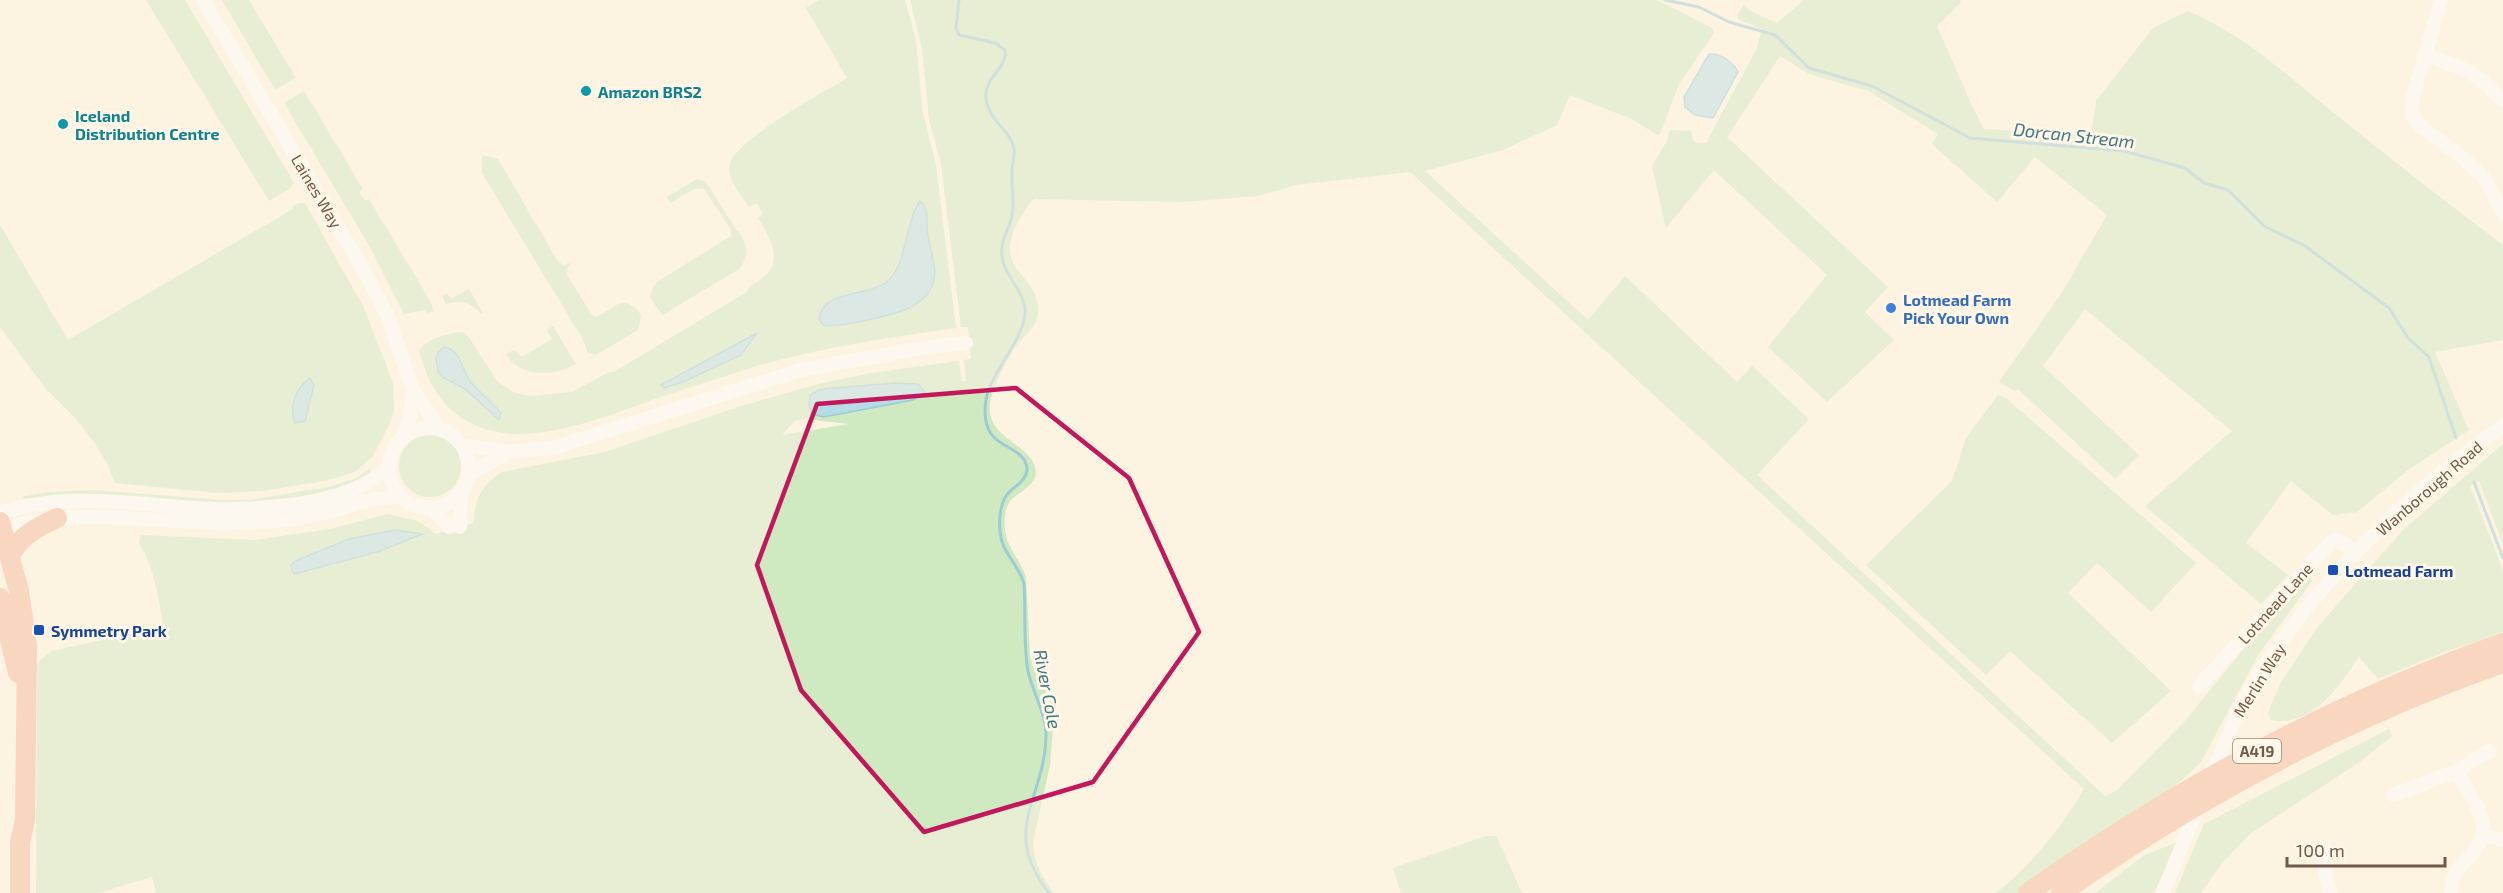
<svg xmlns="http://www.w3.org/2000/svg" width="2503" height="893" viewBox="0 0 2503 893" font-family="'Exo 2',sans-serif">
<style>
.green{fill:#cfe9c0;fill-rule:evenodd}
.water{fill:#b6dce5;stroke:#9dcbd6;stroke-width:1.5}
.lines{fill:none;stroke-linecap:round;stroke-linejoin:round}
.stream{stroke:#9dcbd6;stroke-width:3}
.minor{stroke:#fff;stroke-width:14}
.highway{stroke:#f6b498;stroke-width:20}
.marked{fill:none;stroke:#c2185b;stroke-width:4.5;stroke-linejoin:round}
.culture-dot{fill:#0f9aa8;stroke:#fff7e7;stroke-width:2}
.shop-dot{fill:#3f7fe0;stroke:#fff7e7;stroke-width:2}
.transit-dot{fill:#1a4fb4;stroke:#fff7e7;stroke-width:2}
.labels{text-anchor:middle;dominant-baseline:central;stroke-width:6;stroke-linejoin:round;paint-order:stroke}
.shield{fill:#fff7e7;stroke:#9d8878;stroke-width:1.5}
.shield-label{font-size:15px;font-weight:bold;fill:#735949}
.culture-label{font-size:16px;font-weight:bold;fill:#0d838f;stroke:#fff7e7;text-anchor:start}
.street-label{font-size:16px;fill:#735949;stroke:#fff7e7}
.shop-label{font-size:16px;font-weight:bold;fill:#366cbe;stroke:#fff7e7;text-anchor:start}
.transit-label{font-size:16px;font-weight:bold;fill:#164399;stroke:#fff7e7;text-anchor:start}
.water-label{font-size:18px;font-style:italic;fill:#427986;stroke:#fff7e7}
</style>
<rect width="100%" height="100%" fill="#fcf3e1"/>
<path class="green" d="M 146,0 L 185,0 L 294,183 L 288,190 L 269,201 Z
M 222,0 L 249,0 L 296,78 L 275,90 Z
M 819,0 L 905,0 L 916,40 L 922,109 L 936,165 L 956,328 C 890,337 824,347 760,365 C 724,376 688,388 652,400 C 608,416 545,441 498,432 C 453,424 429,392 419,350 C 429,338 448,333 463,332 L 468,336 L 498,382 L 515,393 L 530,396 L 572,392 L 609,372 L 614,372 L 747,292 C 749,284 755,284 761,279 C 785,263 770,237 758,218 L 763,214 L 757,203 L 749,207 C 742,196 727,180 729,166 C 733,141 824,92 847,78 L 806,8 ZM 917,205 L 924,205 L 925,209 C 927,220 927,231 928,242 C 930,254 936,266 934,278 C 930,312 855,325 827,326 L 846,296 C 857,293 871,291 881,285 C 900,274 910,225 917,205 Z
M 910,0 L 1657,0 L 1712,28 L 1714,33 L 1679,84 L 1659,136 L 1632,119 L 1570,95 L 1557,125 L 1503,150 L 1425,171 L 1588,320 L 1625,276 L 1737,382 L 1752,366 L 1809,419 L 1757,475 L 2105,796 L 2116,791 L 2184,722 L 2267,620 L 2308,575 L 2312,581 L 2258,655 L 2201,762 L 2179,783 L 2017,893 L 1996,893 C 2031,866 2061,828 2084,789 L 1410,172 L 1296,185 L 1258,196 L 1182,202 L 1034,199 C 1026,207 1021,216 1016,226 C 994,273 1040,274 1038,312 C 1037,329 1023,336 1014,349 C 1006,362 997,379 992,394 C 979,438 1027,440 1035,467 C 1041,487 1014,491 1008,505 C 1005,511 1004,521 1005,528 C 1005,546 1021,560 1026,577 L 1030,655 L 1033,667 L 1045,687 L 1053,728 L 1050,765 L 1033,842 C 1033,862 1043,878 1054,893 L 156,893 L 152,877 L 98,893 L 36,893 L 37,665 L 39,661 L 52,651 L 120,636 L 163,622 C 157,594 155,568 139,543 L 140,535 L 255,540 L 330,529 L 388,514 L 418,521 L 436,534 L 474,523 C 474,500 482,484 502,472 L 605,452 L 741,406 L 822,383 L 871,373 L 959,361 L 962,381 L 966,381 L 964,360 L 971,359 L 968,327 L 961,327 L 941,164 L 929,119 L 922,48 ZM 805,419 L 849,424 L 782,435 L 795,421 Z
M 1804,0 L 1960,0 L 1961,2 L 1937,26 L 1970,101 L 1984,129 L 2091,135 L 2096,101 L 2153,28 L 2188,11 C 2241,33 2286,74 2330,110 C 2387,156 2444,201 2503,245 L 2503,340 L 2435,352 L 2469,430 L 2408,470 L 2357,512 L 2333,515 L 2291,481 L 2246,543 L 2288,575 L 2261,604 L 2145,506 L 2232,431 L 2085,309 L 2043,366 L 2139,455 L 2115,479 L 2018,389 L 2015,391 L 1999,382 L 2061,294 L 2107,215 L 2035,157 L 1997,202 L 1932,144 L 1938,134 L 1868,91 L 1809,74 L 1780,56 L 1727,137 L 1888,287 L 1865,312 L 1894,340 L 1827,402 L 1768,347 L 1827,275 L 1714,170 L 1666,228 L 1652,166 L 1667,141 L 1670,130 L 1691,131 L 1694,142 L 1706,143 L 1756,50 L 1762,29 L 1738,19 L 1737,16 L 1744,4 L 1749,10 L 1777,23 Z
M 304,91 L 363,189 L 359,192 L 365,201 L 369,199 L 431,302 L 433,311 L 427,314 L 425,310 L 404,314 L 370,247 L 284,103 Z
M 482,155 L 498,159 L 557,260 L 563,265 L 571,263 L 568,267 L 567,275 L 592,315 L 597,317 L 620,303 L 627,303 L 637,309 L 641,316 L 638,330 L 596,355 L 588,353 L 582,338 L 482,173 Z
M 697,179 L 706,182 L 737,231 L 739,231 C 747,245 751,255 739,269 L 662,315 L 650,297 L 652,289 L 657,282 L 731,236 L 731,230 L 704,189 L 694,189 L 670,203 L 667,197 Z
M 300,203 L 305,203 L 364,308 L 393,383 L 394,411 L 390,423 L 373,456 L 355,472 L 325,481 L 263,491 L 219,493 L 115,483 L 107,463 L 94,442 L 75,418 L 46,389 L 0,327 L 0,225 L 68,340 L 293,209 L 292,206 Z
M 469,289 L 483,313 L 481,314 C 472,302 460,299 446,304 L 442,296 L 447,293 L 451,299 Z
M 553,326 L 576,364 C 554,377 520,378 506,354 L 514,350 L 522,357 L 552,339 L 547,330 Z
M 1998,395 L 2007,399 L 2196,563 L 2151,612 L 2097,563 L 2068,593 L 2171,691 L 2112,743 L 2010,651 L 1986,675 L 1866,565 L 1952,481 L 1966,438 Z
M399 466a31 31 0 1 1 62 0a31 31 0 1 1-62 0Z
M 2503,444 L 2503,544 L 2479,481 L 2470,486 L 2503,570 L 2503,632 L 2434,656 L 2378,679 L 2359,657 C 2339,686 2312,728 2271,720 L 2268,713 L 2281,682 L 2316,629 L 2357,582 L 2404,529 Z
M 369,469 L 372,474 L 347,487 L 305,497 L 239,505 L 52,496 L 24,499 L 23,496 L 49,492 L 93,490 L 221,500 L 249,500 L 328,487 L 357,478 Z
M 2389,729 L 2392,736 L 2361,761 L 2250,834 L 2221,864 L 2201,893 L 2175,893 L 2204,824 Z
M 1486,836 L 1496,836 L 1522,893 L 1401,893 L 1393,868 Z
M 2177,842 L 2154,893 L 2095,893 L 2143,856 Z"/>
<path class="water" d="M 1709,54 C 1720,53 1734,63 1738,72 L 1713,118 L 1695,115 L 1685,107 L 1684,97 Z
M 920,201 C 929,207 926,225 928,235 C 930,252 939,270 932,286 C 928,296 919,303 909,308 C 894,315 839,328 823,325 L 819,319 C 822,290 867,296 885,283 C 907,267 905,222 920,201 Z
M 757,333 L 741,355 L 683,382 L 664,388 L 661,385 Z
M 444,347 C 461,350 461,368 470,381 C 479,392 492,402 501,413 L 499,420 L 465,389 L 442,377 L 438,371 L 436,359 L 438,352 Z
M 310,378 L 314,385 L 305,421 L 295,423 C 289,406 295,388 310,378 Z
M 896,383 L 918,384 L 925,392 L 913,400 L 824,417 L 812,414 L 809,406 L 810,395 L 822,389 Z
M 395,530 L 422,534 L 380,551 L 295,574 L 292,571 L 291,565 L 295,561 L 349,539 Z"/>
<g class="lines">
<path class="stream" d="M 959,0 L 956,28 L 959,35 L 995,43 L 1005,50 C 1008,70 984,75 986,98 C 988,121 1011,130 1014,149 C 1015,156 1012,164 1012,171 C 1011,186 1015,201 1012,216 C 1009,230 1000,241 1002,256 C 1004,276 1023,289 1025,309 C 1027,337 990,372 986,400 C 978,454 1023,440 1027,468 C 1028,481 1012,487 1006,496 C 1000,505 999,521 1000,531 C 1001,553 1019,564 1024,584 C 1026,613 1023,642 1028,671 C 1032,691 1045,711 1046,732 C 1047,798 998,828 1049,893
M 1665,0 L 1699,7 L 1729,22 L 1775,35 L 1809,68 L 1872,86 L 1970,138 L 2124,151 L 2185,168 L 2204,183 L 2228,190 L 2264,226 L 2305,246 L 2389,308 L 2408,338 L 2429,357 L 2456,438
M 2474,482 L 2503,558"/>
<path class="minor" d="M 203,0 L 366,274 L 388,317 L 413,390 L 441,430
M 2441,0 L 2413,96 L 2412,115 L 2419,125 L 2464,159 L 2483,177 L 2503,213
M 2424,55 C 2460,66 2479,73 2503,101
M389 468a40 40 0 1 1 80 0a40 40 0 1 1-80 0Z
M 403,438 L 410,416 L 413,390
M 462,445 L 510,452 L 556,447 L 801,370 L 916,349 L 966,343
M 469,474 L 508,453
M 432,508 L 449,527
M 0,513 C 70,489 146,507 217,509 C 246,510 275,507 304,503 C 337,497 365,489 390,466
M 460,527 L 461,493
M 0,530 C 87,502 174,529 263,522 C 283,521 303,518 322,513 C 349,507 374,496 402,497
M 2199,686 L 2331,542 L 2337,540 L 2357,552
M 2456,771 L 2490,751
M 2210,779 C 2223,746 2235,714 2253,684 C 2308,591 2414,487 2503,426
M 2394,795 L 2456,771 C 2466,787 2480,806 2483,825 C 2487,855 2450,860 2451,893
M 2483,835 L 2503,840
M 2324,848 L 2324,868 L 2330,893
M 2163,893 L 2200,802"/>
<path class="highway" d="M 0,522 L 19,591 L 27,646 L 25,820 L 20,842 L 20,893
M 10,556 C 20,536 37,527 57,518
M 0,598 L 18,673
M 2028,893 C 2175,789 2333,703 2503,643
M 2061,893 C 2197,798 2346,718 2503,663"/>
</g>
<path d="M0 0H2503V893H0ZM 1016,388 L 1129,478 L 1199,632 L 1093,782 L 924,832 L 801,690 L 757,565 L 817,404 Z" fill="#fcf3e1" fill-opacity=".55" fill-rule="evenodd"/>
<path class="marked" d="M 1016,388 L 1129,478 L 1199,632 L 1093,782 L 924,832 L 801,690 L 757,565 L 817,404 Z"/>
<g class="culture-dot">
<circle cx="586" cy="91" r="6"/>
<circle cx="63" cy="124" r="6"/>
</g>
<circle class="shop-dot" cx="1891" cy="308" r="6"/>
<g class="transit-dot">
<rect x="2327" y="564" width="12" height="12" rx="3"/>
<rect x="33" y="624" width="12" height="12" rx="3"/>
</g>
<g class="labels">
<rect class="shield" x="2233" y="739" width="48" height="24" rx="4.5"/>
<g class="shield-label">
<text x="2257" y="751">A419</text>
</g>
<g class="culture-label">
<text x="598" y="91">Amazon BRS2</text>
<text x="75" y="115">Iceland<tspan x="75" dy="18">Distribution Centre</tspan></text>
</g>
<g class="street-label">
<text transform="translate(317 191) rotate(59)">Laines Way</text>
<text transform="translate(2429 488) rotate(-41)">Wanborough Road</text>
<text transform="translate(2275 603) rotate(-48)">Lotmead Lane</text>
<text transform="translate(2259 680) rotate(-58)">Merlin Way</text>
</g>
<g class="shop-label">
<text x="1903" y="299">Lotmead Farm<tspan x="1903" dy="18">Pick Your Own</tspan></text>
</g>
<g class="transit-label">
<text x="2345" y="570">Lotmead Farm</text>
<text x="51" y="630">Symmetry Park</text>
</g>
<g class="water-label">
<text transform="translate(2074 135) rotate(6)">Dorcan Stream</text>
<text transform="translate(1048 689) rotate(79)">River Cole</text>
</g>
</g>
<path d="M2287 857v9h158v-9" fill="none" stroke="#735949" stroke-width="3"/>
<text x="2296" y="857" font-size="18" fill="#735949" stroke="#fff7e7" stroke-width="4.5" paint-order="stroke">100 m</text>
</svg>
